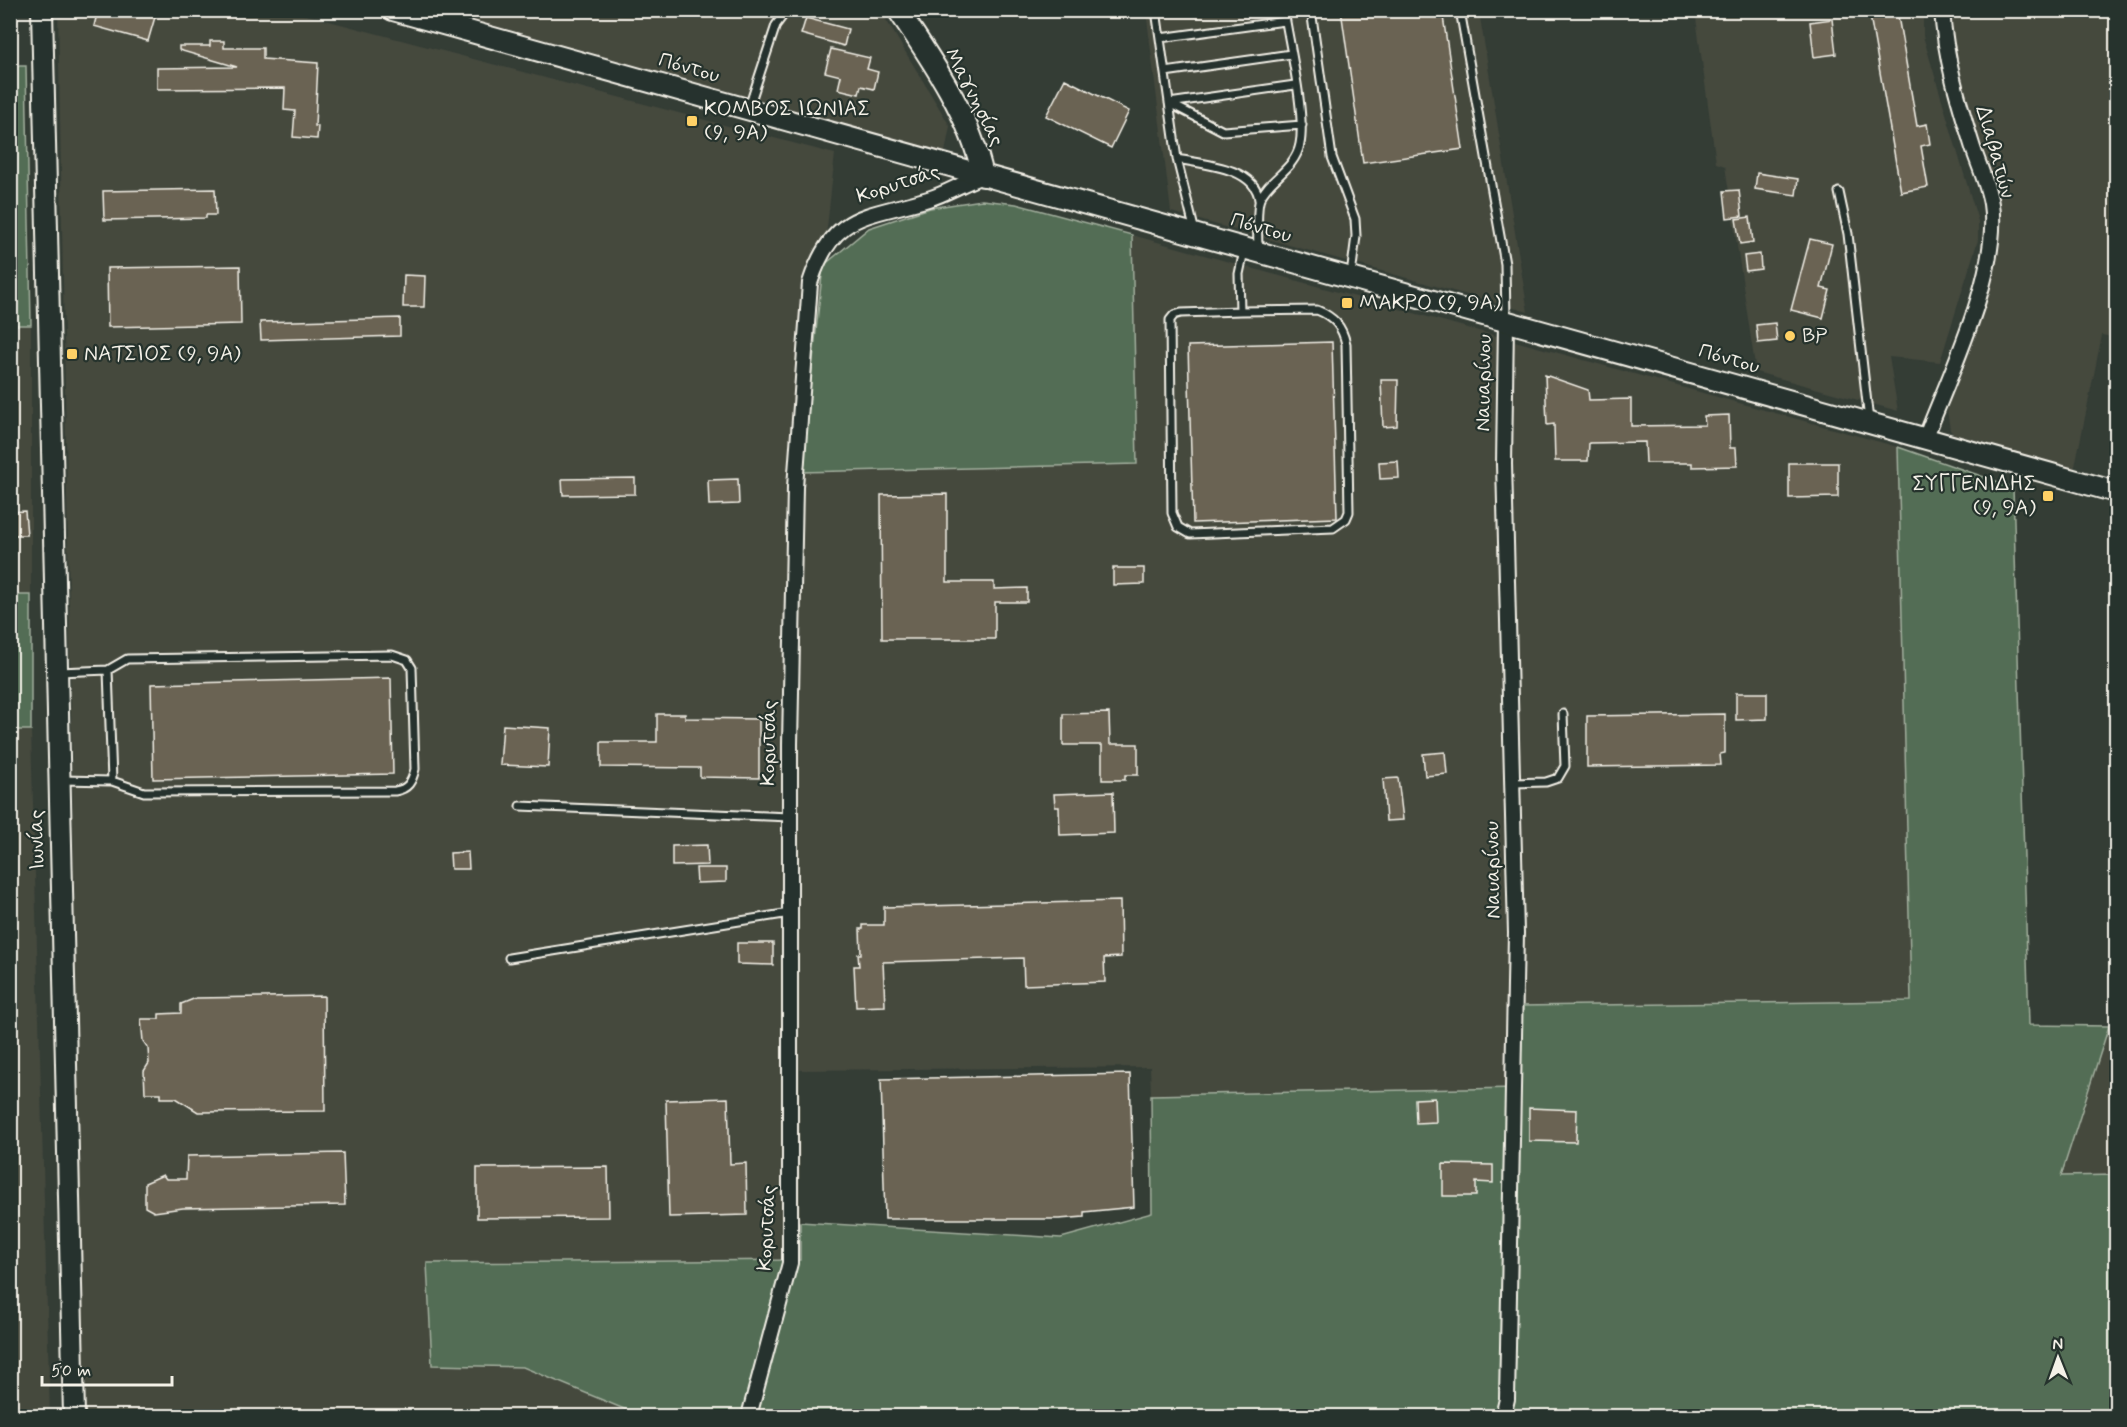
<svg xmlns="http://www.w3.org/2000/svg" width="2127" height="1427" viewBox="0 0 2127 1427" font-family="Mynerve,sans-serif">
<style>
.built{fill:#44483e}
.green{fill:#526d54;stroke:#a3af9e;stroke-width:1.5}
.building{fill:#6b6353;stroke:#f4f1e8;stroke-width:1.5}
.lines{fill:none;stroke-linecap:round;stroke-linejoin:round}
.lane-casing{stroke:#f4f1e8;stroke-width:11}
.street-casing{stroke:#f4f1e8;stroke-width:18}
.secondary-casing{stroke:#f4f1e8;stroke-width:24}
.lane{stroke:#26332d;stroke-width:7}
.street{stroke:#26332d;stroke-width:14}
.secondary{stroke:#26332d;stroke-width:20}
.poi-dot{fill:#ffd166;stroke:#26332d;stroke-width:2}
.labels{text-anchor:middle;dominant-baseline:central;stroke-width:4.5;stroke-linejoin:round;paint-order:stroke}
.street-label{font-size:21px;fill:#f4f1e8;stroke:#26332d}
.poi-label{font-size:21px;fill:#f4f1e8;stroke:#26332d;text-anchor:start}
</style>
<rect width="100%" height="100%" fill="#343d35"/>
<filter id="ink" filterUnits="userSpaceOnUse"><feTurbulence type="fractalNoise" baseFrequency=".0167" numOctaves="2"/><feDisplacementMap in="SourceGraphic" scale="12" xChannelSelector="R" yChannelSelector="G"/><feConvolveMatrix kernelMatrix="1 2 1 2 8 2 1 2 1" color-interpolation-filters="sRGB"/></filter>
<g filter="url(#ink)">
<path class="built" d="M 58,11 L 291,11 L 835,154 L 801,471 L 1136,464 L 1132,235 L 1898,447 L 1911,1001 L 1520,1006 L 1518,1088 L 1151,1095 L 1150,1067 L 800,1070 L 800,1260 L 427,1263 L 432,1365 L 523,1367 L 641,1416 L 84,1416 Z
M 439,11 L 878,11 L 885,18 L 950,126 L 945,153 Z
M 1146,11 L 1479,11 L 1528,312 L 1171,212 Z
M 1695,11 L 1923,11 L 1923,36 L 1978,221 L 1978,240 L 1940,362 L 1889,357 L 1898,411 L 1756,372 L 1725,166 L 1716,163 Z
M 1945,11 L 2116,11 L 2116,338 L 2102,335 L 2074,471 L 1957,440 L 1950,430 L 1947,410 L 1980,303 L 1996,236 L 1954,67 Z
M 10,325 L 31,325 L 31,595 L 11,595 Z
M 10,730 L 31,730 L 50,1416 L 11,1416 Z
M 2116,1025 L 2116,1175 L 2061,1176 L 2109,1026 Z"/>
<path class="green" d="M 10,66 L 26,66 L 31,325 L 11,325 Z
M 982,200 L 1016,204 L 1132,235 L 1137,464 L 801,472 L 823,266 L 869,228 L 930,208 Z
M 1898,447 L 2013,487 L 2029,1025 L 2109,1026 L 2061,1176 L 2116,1175 L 2116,1416 L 641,1416 L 523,1367 L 432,1365 L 427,1263 L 800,1260 L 800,1222 L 1061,1238 L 1152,1213 L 1151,1095 L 1517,1088 L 1519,1006 L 1911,1001 Z
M 11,595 L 31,595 L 31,730 L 11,730 Z"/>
<path class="building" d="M 98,10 L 157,10 L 148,41 L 94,26 Z
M 1341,10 L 1442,10 L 1463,149 L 1363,163 Z
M 1869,10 L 1897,10 L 1917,126 L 1927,124 L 1930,144 L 1921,146 L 1928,187 L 1901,192 Z
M 806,18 L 848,29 L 844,46 L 801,34 Z
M 1832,19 L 1836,54 L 1814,57 L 1810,22 Z
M 210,41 L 224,41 L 224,48 L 263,48 L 263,59 L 318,63 L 315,126 L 318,126 L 317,139 L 293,137 L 295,111 L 284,110 L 285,88 L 157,89 L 157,68 L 237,67 L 179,50 L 179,46 L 210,46 Z
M 831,49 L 870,58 L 867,69 L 878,72 L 874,89 L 861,86 L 859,94 L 838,89 L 841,76 L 825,72 Z
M 1065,79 L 1129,111 L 1111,148 L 1046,116 Z
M 1757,173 L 1798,179 L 1796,195 L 1755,189 Z
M 215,189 L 216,215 L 206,215 L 206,218 L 104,220 L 103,191 Z
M 1739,190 L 1742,216 L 1727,218 L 1724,191 Z
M 1750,217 L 1753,242 L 1740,244 L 1736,219 Z
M 1810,239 L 1832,244 L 1821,288 L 1830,290 L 1823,318 L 1791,310 Z
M 1760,254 L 1761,269 L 1746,271 L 1744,256 Z
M 240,266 L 241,324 L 108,327 L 107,268 Z
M 404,275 L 425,276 L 424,307 L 403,307 Z
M 400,318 L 400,336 L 261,340 L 260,322 Z
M 1775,323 L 1777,341 L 1758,343 L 1756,325 Z
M 1332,342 L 1337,518 L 1193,523 L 1188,346 Z
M 1545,375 L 1588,390 L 1589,400 L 1631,399 L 1631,426 L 1705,425 L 1704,416 L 1729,415 L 1730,448 L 1736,448 L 1737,466 L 1692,467 L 1692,463 L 1646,463 L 1645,442 L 1589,443 L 1588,461 L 1555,461 L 1554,424 L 1547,425 Z
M 1381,380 L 1398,380 L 1397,426 L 1383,427 Z
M 1398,461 L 1399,478 L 1380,479 L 1379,462 Z
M 1789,463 L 1838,463 L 1838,497 L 1789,498 Z
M 635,478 L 635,494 L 563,495 L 562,479 Z
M 738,479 L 739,504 L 709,505 L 708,480 Z
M 947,494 L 947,582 L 994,582 L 994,589 L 1027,588 L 1027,602 L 995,602 L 995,639 L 882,639 L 881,495 Z
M 25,511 L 27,535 L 10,535 L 10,512 Z
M 1113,568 L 1144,568 L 1144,584 L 1113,585 Z
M 391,678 L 393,774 L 153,779 L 151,684 Z
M 1736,693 L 1767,693 L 1767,719 L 1736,720 Z
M 1109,713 L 1110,744 L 1138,744 L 1138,775 L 1125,775 L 1125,780 L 1102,780 L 1102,745 L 1063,745 L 1063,714 Z
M 657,714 L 685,714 L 685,718 L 759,719 L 759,778 L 700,777 L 700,768 L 601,767 L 601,742 L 657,742 Z
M 1725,714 L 1725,753 L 1720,754 L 1721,765 L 1587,767 L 1587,716 Z
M 503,725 L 550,728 L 548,767 L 500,765 Z
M 1445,752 L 1447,774 L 1425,776 L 1423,754 Z
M 1398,778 L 1403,820 L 1386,821 L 1383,779 Z
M 1113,792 L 1114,833 L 1060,835 L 1059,807 L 1055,807 L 1054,794 Z
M 707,845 L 708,865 L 672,866 L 672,846 Z
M 468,852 L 469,869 L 451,869 L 450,853 Z
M 696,868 L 726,868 L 726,882 L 697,883 Z
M 1120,901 L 1121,957 L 1104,958 L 1105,982 L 1024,985 L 1023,958 L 883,962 L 885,1006 L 856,1007 L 854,966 L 859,966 L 858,954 L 861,954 L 860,929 L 863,929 L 863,925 L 884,925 L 884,907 Z
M 737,943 L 773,943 L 773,965 L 737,964 Z
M 324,996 L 325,1111 L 198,1112 L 176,1098 L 161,1098 L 161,1093 L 145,1093 L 144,1071 L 149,1063 L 148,1048 L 143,1041 L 141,1019 L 159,1019 L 159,1014 L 181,1013 L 181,1004 L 196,998 Z
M 1130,1074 L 1134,1207 L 1084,1212 L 1084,1217 L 1059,1219 L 885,1219 L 881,1079 Z
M 728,1098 L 730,1164 L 746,1163 L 747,1215 L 669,1217 L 666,1100 Z
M 1435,1098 L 1436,1122 L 1416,1123 L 1415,1099 Z
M 1529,1108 L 1577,1110 L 1576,1142 L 1529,1141 Z
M 343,1153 L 345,1205 L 183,1208 L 154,1212 L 145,1207 L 145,1183 L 163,1175 L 166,1179 L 186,1179 L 187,1156 Z
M 1443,1164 L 1493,1165 L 1493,1183 L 1476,1182 L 1476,1196 L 1443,1196 Z
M 608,1167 L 609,1217 L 477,1218 L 477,1168 Z"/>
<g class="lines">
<defs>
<path id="lane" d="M 452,10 L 457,25
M 1050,10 L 1078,10
M 1156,10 L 1177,159 L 1195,232
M 1311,10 L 1332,157 L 1355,219 L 1356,236 L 1351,275
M 1460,10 L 1505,264 L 1506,319
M 1160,38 L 1285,21
M 1165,72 L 1291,54
M 1295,85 L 1169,103 L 1223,131 L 1302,125
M 749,107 L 776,25 L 787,10
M 1177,159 C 1202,164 1256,167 1259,200
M 1839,192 L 1848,234 L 1869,421
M 1258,250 C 1258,238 1256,208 1260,199 C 1268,179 1295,170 1300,144 C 1306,114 1289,43 1284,10
M 1240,311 L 1181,313 L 1174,315 L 1170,320 L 1172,513 L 1178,527 L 1190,534 L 1333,528 L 1346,519 L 1349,512 L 1346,344 C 1342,326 1334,317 1317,310 L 1240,311 L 1239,274 L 1244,251
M 108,670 L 112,781
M 59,672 L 108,670 L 127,659 L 392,655 L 407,660 L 412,668 L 415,769 C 412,782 408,789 395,791 L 144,792 L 112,781 L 61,780
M 1512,783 L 1546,782 L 1558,778 L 1565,766 L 1563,714
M 520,806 L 790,817
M 509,958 L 790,913"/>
<path id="street" d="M 1925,439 C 1949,376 2001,270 1991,204 C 1988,185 1979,166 1973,148 C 1959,103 1945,58 1942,10
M 749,1416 L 790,1263 L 790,744 L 795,487 L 810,283 C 833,211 866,218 928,199 C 948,193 964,182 983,176
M 1503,1416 L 1507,1399 L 1516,933 L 1504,464 L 1506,322"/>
<path id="secondary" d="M 42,10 L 74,1416
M 393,10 L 2116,492
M 898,10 C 932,60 971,117 983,176"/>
</defs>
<use href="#lane" class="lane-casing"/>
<use href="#street" class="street-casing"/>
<use href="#secondary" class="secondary-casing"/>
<use href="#lane" class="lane"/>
<use href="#street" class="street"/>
<use href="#secondary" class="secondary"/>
</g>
</g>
<g class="poi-dot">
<rect x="686" y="115" width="12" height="12" rx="3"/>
<rect x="1341" y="297" width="12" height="12" rx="3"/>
<circle cx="1790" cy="336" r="6"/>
<rect x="66" y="348" width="12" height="12" rx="3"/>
<rect x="2042" y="490" width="12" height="12" rx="3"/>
</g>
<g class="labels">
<g class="street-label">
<text transform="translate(689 68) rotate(16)">Πόντου</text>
<text transform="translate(974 97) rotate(63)">Μαγνησίας</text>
<text transform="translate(1995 152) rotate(74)">Διαβατών</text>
<text transform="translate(898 184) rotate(-18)">Κορυτσάς</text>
<text transform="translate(1261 228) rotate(16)">Πόντου</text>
<text transform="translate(1729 359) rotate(16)">Πόντου</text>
<text transform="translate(1484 383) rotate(-89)">Ναυαρίνου</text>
<text transform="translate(769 743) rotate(-89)">Κορυτσάς</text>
<text transform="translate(37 840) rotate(-91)">Ιωνίας</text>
<text transform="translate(1493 870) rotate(-91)">Ναυαρίνου</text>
<text transform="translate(767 1228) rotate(-87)">Κορυτσάς</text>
</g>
<g class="poi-label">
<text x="704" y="109">ΚΟΜΒΟΣ ΙΩΝΙΑΣ<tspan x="704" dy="24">(9, 9Α)</tspan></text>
<text x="1359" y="303">ΜΑΚΡΟ (9, 9Α)</text>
<text x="1802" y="336">BP</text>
<text x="84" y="354">ΝΑΤΣΙΟΣ (9, 9Α)</text>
<text x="2036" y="484" text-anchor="end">ΣΥΓΓΕΝΙΔΗΣ<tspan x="2036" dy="24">(9, 9Α)</tspan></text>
</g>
</g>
<rect width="2127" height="1427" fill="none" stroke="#26332d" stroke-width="36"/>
<rect x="18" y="18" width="2091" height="1391" fill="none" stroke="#f4f1e8" stroke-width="2" filter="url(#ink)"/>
<g transform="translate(2058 1358) rotate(359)" stroke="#26332d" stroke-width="4.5" paint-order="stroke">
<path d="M0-4.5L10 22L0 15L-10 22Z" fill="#f4f1e8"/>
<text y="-9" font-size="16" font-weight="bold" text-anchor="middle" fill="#f4f1e8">N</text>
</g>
<path d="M42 1376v9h130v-9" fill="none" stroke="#f4f1e8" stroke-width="3"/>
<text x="51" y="1376" font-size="18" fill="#f4f1e8" stroke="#26332d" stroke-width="4.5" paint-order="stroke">50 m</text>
</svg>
